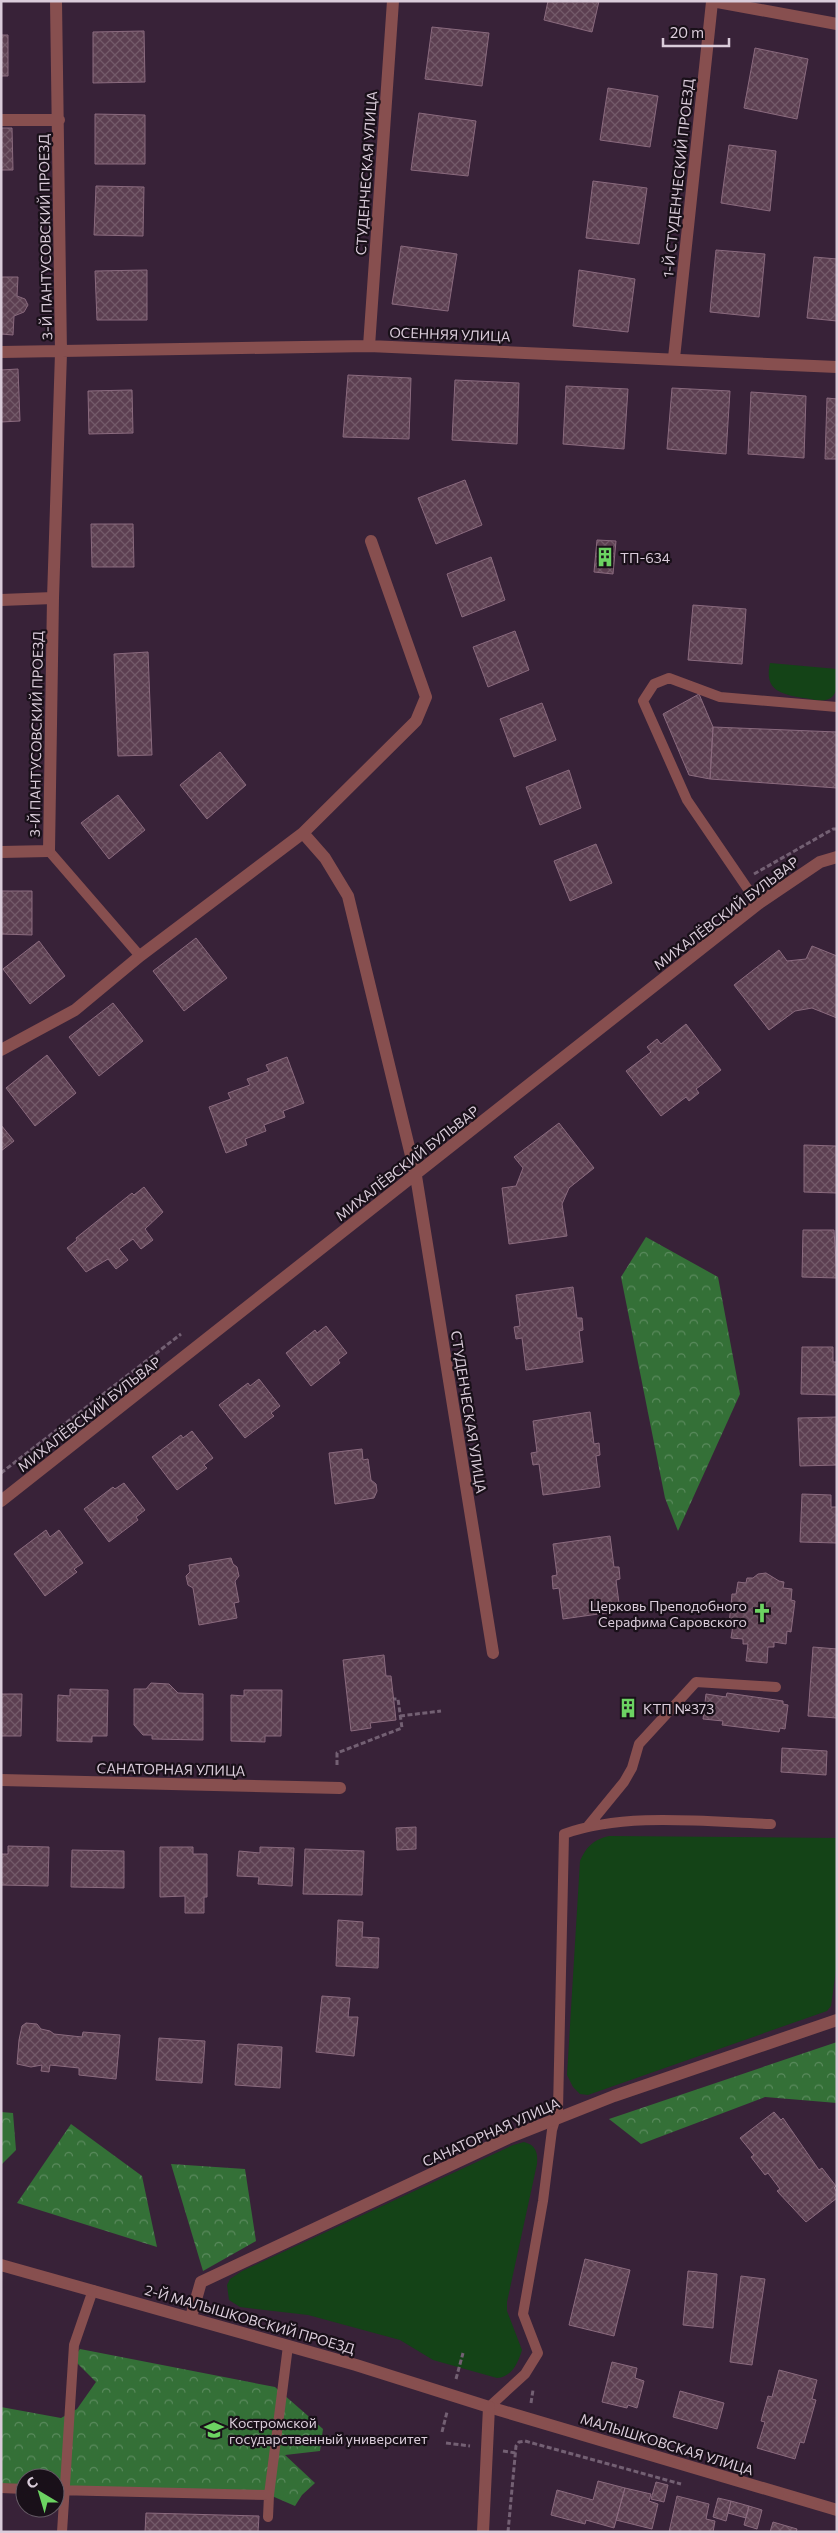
<svg xmlns="http://www.w3.org/2000/svg" width="838" height="2533" viewBox="0 0 838 2533" font-family="Commissioner,sans-serif">
<style>
.green{fill:#144317}
.forest{fill:url(#forest-crowns)}
.building{fill:url(#building-cross-hatch);stroke:#8a6a7e}
.lines{fill:none;stroke-linecap:round;stroke-linejoin:round}
.path{stroke:#736073;stroke-width:3;stroke-dasharray:5 2.5;stroke-linecap:butt}
.service{stroke:#874f4f;stroke-width:10}
.minor{stroke:#874f4f;stroke-width:12}
.tertiary{stroke:#874f4f;stroke-width:12}
.labels{text-anchor:middle;dominant-baseline:central;stroke-width:4.5;stroke-linejoin:round;paint-order:stroke}
.street-label{font-size:14px;fill:#daccda;stroke:#191019}
.poi-label{font-size:14px;fill:#daccda;stroke:#191019;text-anchor:start}
</style>
<defs>
<pattern id="forest-crowns" width="20" height="18" patternUnits="userSpaceOnUse" patternTransform="scale(1.25)"><rect width="20" height="18" fill="#347037"/><path d="M2 6a3 3 0 1 1 6 0M12 15a3 3 0 1 1 6 0" fill="none" stroke="#5a8a5d"/></pattern>
<pattern id="building-cross-hatch" width="8" height="8" patternUnits="userSpaceOnUse" patternTransform="scale(1.25)"><rect width="8" height="8" fill="#5c3f51"/><path d="M0 0l8 8M0 8l8-8" fill="none" stroke="#735a69"/></pattern>
</defs>
<rect width="100%" height="100%" fill="#382238"/>
<path class="green" d="M 770,663 L 837,669 C 837,677 838,690 833,696 C 825,704 814,699 803,698 C 780,694 764,690 770,663 Z
M 609,1836 L 837,1838 L 837,1963 L 831,2006 L 827,2011 L 605,2089 L 588,2095 L 580,2094 L 573,2087 L 567,2075 L 580,1861 C 587,1846 593,1840 609,1836 Z
M 524,2142 C 536,2145 538,2153 537,2164 L 507,2302 L 507,2311 L 522,2350 C 518,2363 512,2377 497,2378 L 433,2360 L 400,2340 L 308,2315 L 240,2307 L 229,2300 L 227,2285 L 230,2279 L 242,2271 L 513,2145 Z"/>
<path class="forest" d="M 646,1237 L 718,1277 L 740,1394 L 678,1531 L 665,1498 L 621,1277 Z
M 837,2042 L 837,2103 L 765,2097 L 641,2144 L 609,2119 Z
M 1,2112 L 13,2113 L 16,2150 L 1,2165 Z
M 71,2124 L 142,2176 L 157,2247 L 17,2203 Z
M 171,2164 L 245,2169 L 256,2241 L 203,2271 Z
M 80,2349 L 275,2387 L 323,2429 L 320,2451 L 285,2455 L 315,2483 L 302,2495 L 295,2506 L 265,2493 L 55,2486 L 55,2478 L 25,2478 L 25,2485 L 1,2484 L 1,2407 L 61,2418 L 77,2409 L 96,2382 L 73,2359 Z"/>
<path class="building" d="M 548,1 L 599,1 L 592,32 L 544,20 Z
M 432,27 L 489,33 L 482,86 L 425,79 Z
M 144,31 L 145,82 L 93,83 L 93,32 Z
M 1,35 L 8,35 L 8,76 L 1,76 Z
M 755,48 L 808,59 L 797,119 L 744,108 Z
M 608,88 L 658,96 L 650,147 L 600,140 Z
M 419,113 L 476,121 L 468,176 L 411,170 Z
M 95,114 L 145,115 L 145,164 L 95,164 Z
M 1,128 L 12,128 L 13,170 L 1,170 Z
M 729,145 L 776,151 L 770,211 L 721,203 Z
M 593,181 L 647,188 L 639,244 L 586,238 Z
M 96,186 L 144,187 L 143,236 L 94,235 Z
M 401,246 L 457,254 L 448,311 L 392,304 Z
M 716,250 L 765,254 L 759,317 L 710,312 Z
M 814,257 L 837,259 L 837,321 L 807,318 Z
M 147,270 L 147,320 L 97,320 L 95,271 Z
M 579,270 L 635,279 L 628,332 L 573,326 Z
M 1,277 L 18,277 L 17,296 L 25,299 L 28,305 L 24,312 L 14,316 L 13,335 L 1,334 Z
M 18,369 L 20,421 L 1,422 L 1,370 Z
M 348,375 L 411,378 L 409,439 L 343,437 Z
M 455,380 L 519,383 L 517,444 L 452,440 Z
M 566,386 L 628,389 L 624,449 L 563,444 Z
M 672,388 L 730,391 L 726,454 L 667,449 Z
M 132,390 L 133,433 L 89,434 L 88,391 Z
M 751,392 L 806,396 L 804,458 L 748,454 Z
M 827,398 L 837,399 L 837,459 L 825,459 Z
M 465,480 L 482,525 L 436,544 L 418,498 Z
M 91,524 L 133,524 L 134,567 L 92,567 Z
M 597,540 L 616,541 L 613,574 L 594,572 Z
M 491,557 L 505,600 L 462,617 L 447,574 Z
M 693,605 L 746,609 L 742,664 L 688,660 Z
M 515,631 L 529,670 L 488,687 L 473,647 Z
M 148,652 L 152,755 L 118,756 L 114,654 Z
M 699,694 L 713,727 L 710,779 L 689,775 L 663,714 Z
M 542,703 L 556,740 L 514,757 L 500,719 Z
M 713,727 L 837,732 L 837,788 L 710,779 Z
M 220,752 L 246,785 L 207,819 L 180,785 Z
M 569,770 L 581,808 L 540,825 L 526,787 Z
M 118,795 L 145,830 L 109,859 L 81,823 Z
M 596,844 L 612,883 L 570,901 L 554,861 Z
M 1,891 L 32,891 L 32,935 L 1,934 Z
M 196,938 L 227,978 L 184,1011 L 153,971 Z
M 39,941 L 65,976 L 30,1004 L 3,969 Z
M 812,946 L 837,956 L 837,1018 L 812,1008 L 795,1011 L 769,1030 L 734,985 L 779,950 L 787,961 L 806,959 Z
M 113,1003 L 143,1041 L 99,1076 L 69,1037 Z
M 686,1024 L 721,1070 L 696,1089 L 699,1093 L 689,1101 L 686,1097 L 661,1116 L 626,1071 L 651,1052 L 647,1047 L 657,1039 L 661,1044 Z
M 47,1055 L 76,1093 L 35,1126 L 6,1088 Z
M 287,1057 L 304,1103 L 283,1111 L 285,1117 L 264,1125 L 266,1131 L 245,1139 L 247,1145 L 226,1153 L 209,1107 L 231,1099 L 228,1093 L 250,1085 L 247,1079 L 269,1071 L 266,1065 Z
M 559,1123 L 594,1168 L 569,1188 L 562,1204 L 567,1236 L 509,1244 L 502,1188 L 516,1186 L 523,1168 L 514,1157 Z
M 1,1125 L 14,1141 L 1,1151 Z
M 804,1145 L 836,1146 L 837,1193 L 804,1192 Z
M 144,1187 L 163,1212 L 145,1229 L 153,1240 L 141,1249 L 133,1239 L 119,1249 L 128,1260 L 116,1269 L 108,1259 L 86,1272 L 67,1248 L 77,1240 L 76,1238 L 132,1193 L 134,1195 Z
M 803,1230 L 834,1230 L 837,1278 L 802,1277 Z
M 573,1287 L 577,1318 L 582,1318 L 583,1330 L 579,1331 L 583,1362 L 526,1370 L 522,1338 L 516,1339 L 514,1327 L 520,1326 L 516,1295 Z
M 326,1326 L 347,1353 L 338,1360 L 340,1363 L 311,1386 L 286,1353 L 315,1330 L 317,1333 Z
M 802,1347 L 833,1347 L 833,1362 L 837,1362 L 837,1395 L 801,1394 Z
M 259,1379 L 280,1406 L 271,1413 L 274,1416 L 245,1438 L 219,1405 L 248,1383 L 250,1386 Z
M 590,1412 L 594,1444 L 599,1443 L 600,1455 L 596,1456 L 600,1487 L 543,1495 L 539,1464 L 533,1465 L 531,1453 L 537,1452 L 533,1421 Z
M 837,1417 L 837,1465 L 800,1466 L 798,1418 Z
M 192,1431 L 213,1458 L 204,1465 L 207,1468 L 177,1490 L 152,1457 L 181,1435 L 183,1438 Z
M 362,1449 L 363,1460 L 368,1459 L 371,1480 L 376,1484 L 377,1491 L 374,1498 L 335,1504 L 329,1453 Z
M 124,1483 L 145,1510 L 136,1517 L 138,1520 L 109,1542 L 84,1509 L 113,1487 L 115,1489 Z
M 802,1494 L 831,1495 L 831,1507 L 837,1507 L 837,1543 L 800,1542 Z
M 46,1530 L 50,1537 L 59,1530 L 83,1563 L 74,1569 L 77,1572 L 45,1596 L 14,1554 Z
M 610,1536 L 614,1567 L 619,1567 L 620,1579 L 616,1580 L 620,1611 L 563,1619 L 559,1588 L 553,1589 L 552,1576 L 557,1575 L 553,1544 Z
M 231,1558 L 233,1564 L 237,1567 L 239,1576 L 235,1581 L 239,1602 L 234,1603 L 237,1618 L 199,1625 L 193,1588 L 188,1585 L 186,1576 L 190,1572 L 189,1565 Z
M 766,1573 L 779,1581 L 784,1582 L 783,1588 L 792,1589 L 791,1600 L 795,1601 L 791,1632 L 787,1631 L 786,1644 L 774,1642 L 774,1647 L 768,1647 L 767,1663 L 746,1661 L 748,1644 L 743,1644 L 743,1639 L 731,1638 L 733,1625 L 729,1625 L 732,1594 L 736,1594 L 738,1582 L 746,1583 L 747,1578 L 753,1578 L 758,1574 Z
M 813,1647 L 837,1649 L 837,1718 L 808,1716 Z
M 384,1655 L 386,1676 L 391,1676 L 396,1720 L 370,1723 L 371,1728 L 351,1731 L 343,1660 Z
M 151,1683 L 169,1684 L 178,1693 L 203,1694 L 203,1740 L 152,1739 L 152,1735 L 143,1735 L 134,1725 L 134,1689 L 146,1689 Z
M 70,1689 L 108,1690 L 107,1736 L 92,1736 L 92,1742 L 57,1741 L 58,1695 L 70,1696 Z
M 244,1690 L 282,1690 L 281,1736 L 265,1736 L 265,1742 L 231,1741 L 231,1695 L 244,1696 Z
M 727,1693 L 783,1701 L 783,1704 L 788,1705 L 785,1729 L 780,1728 L 779,1732 L 722,1725 L 723,1721 L 703,1719 L 706,1694 L 726,1697 Z
M 1,1694 L 22,1694 L 21,1736 L 1,1736 Z
M 782,1748 L 827,1751 L 826,1775 L 781,1772 Z
M 416,1827 L 416,1849 L 397,1850 L 396,1828 Z
M 8,1846 L 49,1847 L 48,1886 L 1,1885 L 1,1854 L 8,1854 Z
M 160,1847 L 193,1847 L 193,1854 L 207,1854 L 207,1897 L 204,1897 L 204,1913 L 185,1913 L 185,1896 L 160,1897 Z
M 260,1847 L 294,1848 L 292,1886 L 258,1884 L 259,1877 L 237,1876 L 239,1851 L 260,1853 Z
M 305,1849 L 364,1851 L 362,1895 L 303,1894 Z
M 72,1850 L 124,1851 L 124,1888 L 71,1887 Z
M 338,1920 L 363,1922 L 362,1937 L 379,1938 L 378,1968 L 336,1966 Z
M 322,1996 L 350,1998 L 348,2017 L 358,2017 L 354,2056 L 316,2052 Z
M 26,2023 L 37,2024 L 41,2029 L 50,2031 L 54,2034 L 82,2037 L 83,2032 L 120,2035 L 116,2079 L 79,2075 L 79,2068 L 50,2065 L 49,2072 L 41,2071 L 42,2065 L 31,2067 L 17,2064 L 19,2040 L 22,2026 Z
M 159,2038 L 205,2041 L 202,2083 L 156,2080 Z
M 238,2044 L 282,2047 L 280,2088 L 235,2085 Z
M 774,2112 L 781,2120 L 783,2118 L 819,2170 L 822,2168 L 836,2186 L 834,2188 L 837,2192 L 837,2198 L 806,2222 L 777,2191 L 780,2189 L 768,2173 L 765,2175 L 751,2157 L 754,2155 L 740,2138 Z
M 585,2259 L 630,2270 L 614,2336 L 569,2325 Z
M 688,2271 L 717,2274 L 713,2328 L 683,2325 Z
M 741,2276 L 765,2279 L 752,2365 L 730,2362 Z
M 612,2362 L 637,2368 L 635,2378 L 644,2381 L 637,2408 L 628,2405 L 627,2408 L 602,2402 Z
M 779,2370 L 817,2380 L 812,2399 L 816,2400 L 804,2443 L 800,2442 L 795,2459 L 757,2448 L 765,2422 L 761,2421 L 768,2396 L 772,2397 Z
M 680,2391 L 724,2403 L 717,2429 L 673,2417 Z
M 598,2481 L 625,2488 L 614,2528 L 586,2520 L 585,2524 L 551,2515 L 557,2490 L 593,2500 Z
M 656,2482 L 668,2485 L 664,2502 L 651,2499 Z
M 625,2488 L 651,2494 L 649,2501 L 658,2504 L 652,2529 L 616,2520 Z
M 677,2496 L 709,2504 L 706,2519 L 715,2521 L 713,2532 L 669,2532 Z
M 718,2498 L 731,2501 L 726,2521 L 713,2517 Z
M 731,2501 L 749,2506 L 746,2518 L 728,2513 Z
M 749,2506 L 762,2510 L 757,2529 L 744,2525 Z
M 146,2513 L 259,2516 L 258,2532 L 145,2532 Z
M 773,2522 L 797,2529 L 796,2532 L 770,2532 Z"/>
<g class="lines">
<path class="path" d="M 754,874 L 833,829 L 837,829
M 1,1473 L 181,1334
M 400,1716 L 441,1711
M 337,1765 L 337,1753 L 402,1728 L 398,1699 L 394,1699
M 456,2379 L 463,2353
M 531,2403 L 533,2390
M 442,2432 L 447,2412
M 446,2443 L 470,2446
M 503,2451 L 516,2453
M 508,2532 L 516,2446 L 519,2442 L 525,2441 L 681,2484"/>
<path class="service" d="M 49,851 L 140,956
M 758,904 L 687,800 L 643,701 L 654,684 L 669,678 L 720,697 L 837,707
M 588,1826 L 624,1782 L 632,1768 L 639,1744 L 696,1682 L 776,1687
M 489,2407 L 525,2374 L 538,2353 L 523,2314 L 543,2201 L 552,2130 L 558,2110 L 564,1834 C 625,1812 706,1822 771,1824
M 1,2488 L 25,2489
M 55,2490 L 269,2495 L 268,2517
M 269,2495 L 288,2346
M 62,2532 L 74,2345 L 93,2290"/>
<path class="minor" d="M 712,1 L 837,24
M 1,120 L 59,120
M 369,346 L 393,1
M 1,352 L 369,346 L 837,367
M 674,358 L 712,2
M 1,600 L 53,598
M 303,833 L 325,858 L 348,896 L 416,1176 L 493,1653
M 1,852 L 49,851 L 53,598 L 61,353 L 56,1
M 1,1050 L 75,1010 L 140,956 L 303,833 L 416,721 L 426,697 L 371,541
M 1,1501 L 758,904 L 820,862 L 837,857
M 1,1780 L 340,1788
M 191,2317 L 201,2282 L 508,2138 L 614,2096 L 837,2020
M 489,2407 L 837,2510"/>
<path class="tertiary" d="M 1,2265 L 356,2365 L 489,2407 L 483,2532"/>
</g>
<defs>
<symbol id="building-bare" viewBox="-9 -9 18 18"><path d="M-4-6H4V6H1V3H-1V6H-4ZM-2.5-4.3h1.7v1.8h-1.7ZM.8-4.3h1.7v1.8H.8ZM-2.5-1h1.7V.8h-1.7ZM.8-1h1.7V.8H.8Z" fill="#6cd362" stroke="#191019" stroke-width="2.5" paint-order="stroke"/></symbol>
<symbol id="church-bare" viewBox="-9 -9 18 18"><path d="M-1.2-6h2.4v3.5h3.3v2.4h-3.3V6h-2.4V-.1h-3.3v-2.4h3.3Z" fill="#6cd362" stroke="#191019" stroke-width="2.5" paint-order="stroke"/></symbol>
<symbol id="university-bare" viewBox="-9 -9 18 18"><path d="M0-5L7-2L0 1L-7-2ZM-4 1L0 2.5L4 1V4Q0 6-4 4Z" fill="#6cd362" stroke="#191019" stroke-width="2.5" paint-order="stroke"/></symbol>
</defs>
<g fill-rule="evenodd">
<use href="#building-bare" x="591" y="543" width="28" height="28"/>
<use href="#church-bare" x="748" y="1599" width="28" height="28"/>
<use href="#building-bare" x="614" y="1694" width="28" height="28"/>
<use href="#university-bare" x="200" y="2416" width="28" height="28"/>
</g>
<g class="labels">
<g class="street-label">
<text transform="translate(366 173) rotate(-86)">СТУДЕНЧЕСКАЯ УЛИЦА</text>
<text transform="translate(678 178) rotate(-84)">1-Й СТУДЕНЧЕСКИЙ ПРОЕЗД</text>
<text transform="translate(45 237) rotate(-91)">3-Й ПАНТУСОВСКИЙ ПРОЕЗД</text>
<text transform="translate(450 334) rotate(2)">ОСЕННЯЯ УЛИЦА</text>
<text transform="translate(36 734) rotate(-89)">3-Й ПАНТУСОВСКИЙ ПРОЕЗД</text>
<text transform="translate(726 913) rotate(-37)">МИХАЛЁВСКИЙ БУЛЬВАР</text>
<text transform="translate(407 1163) rotate(-38)">МИХАЛЁВСКИЙ БУЛЬВАР</text>
<text transform="translate(469 1412) rotate(81)">СТУДЕНЧЕСКАЯ УЛИЦА</text>
<text transform="translate(89 1414) rotate(-38)">МИХАЛЁВСКИЙ БУЛЬВАР</text>
<text transform="translate(171 1769) rotate(1)">САНАТОРНАЯ УЛИЦА</text>
<text transform="translate(491 2132) rotate(-24)">САНАТОРНАЯ УЛИЦА</text>
<text transform="translate(250 2319) rotate(16)">2-Й МАЛЫШКОВСКИЙ ПРОЕЗД</text>
<text transform="translate(667 2444) rotate(17)">МАЛЫШКОВСКАЯ УЛИЦА</text>
</g>
<g class="poi-label">
<text x="620" y="557">ТП-634</text>
<text x="747" y="1605" text-anchor="end">Церковь Преподобного<tspan x="747" dy="16">Серафима Саровского</tspan></text>
<text x="643" y="1708">КТП №373</text>
<text x="229" y="2422">Костромской<tspan x="229" dy="16">государственный университет</tspan></text>
</g>
</g>
<rect width="838" height="2533" fill="none" stroke="#daccda" stroke-width="5"/>
<g transform="translate(40 2493) rotate(322)"><circle r="24" fill="#191019" stroke="#665b66"/>
<path d="M0-4L9 19L0 12L-9 19Z" fill="#6cd362"/>
<text y="-8" font-size="14" font-weight="bold" text-anchor="middle" fill="#daccda">С</text>
</g>
<path d="M663 38v8h66v-8" fill="none" stroke="#daccda" stroke-width="2.5"/>
<text x="670" y="38" font-size="15" fill="#daccda" stroke="#191019" stroke-width="4" paint-order="stroke">20 m</text>
</svg>
